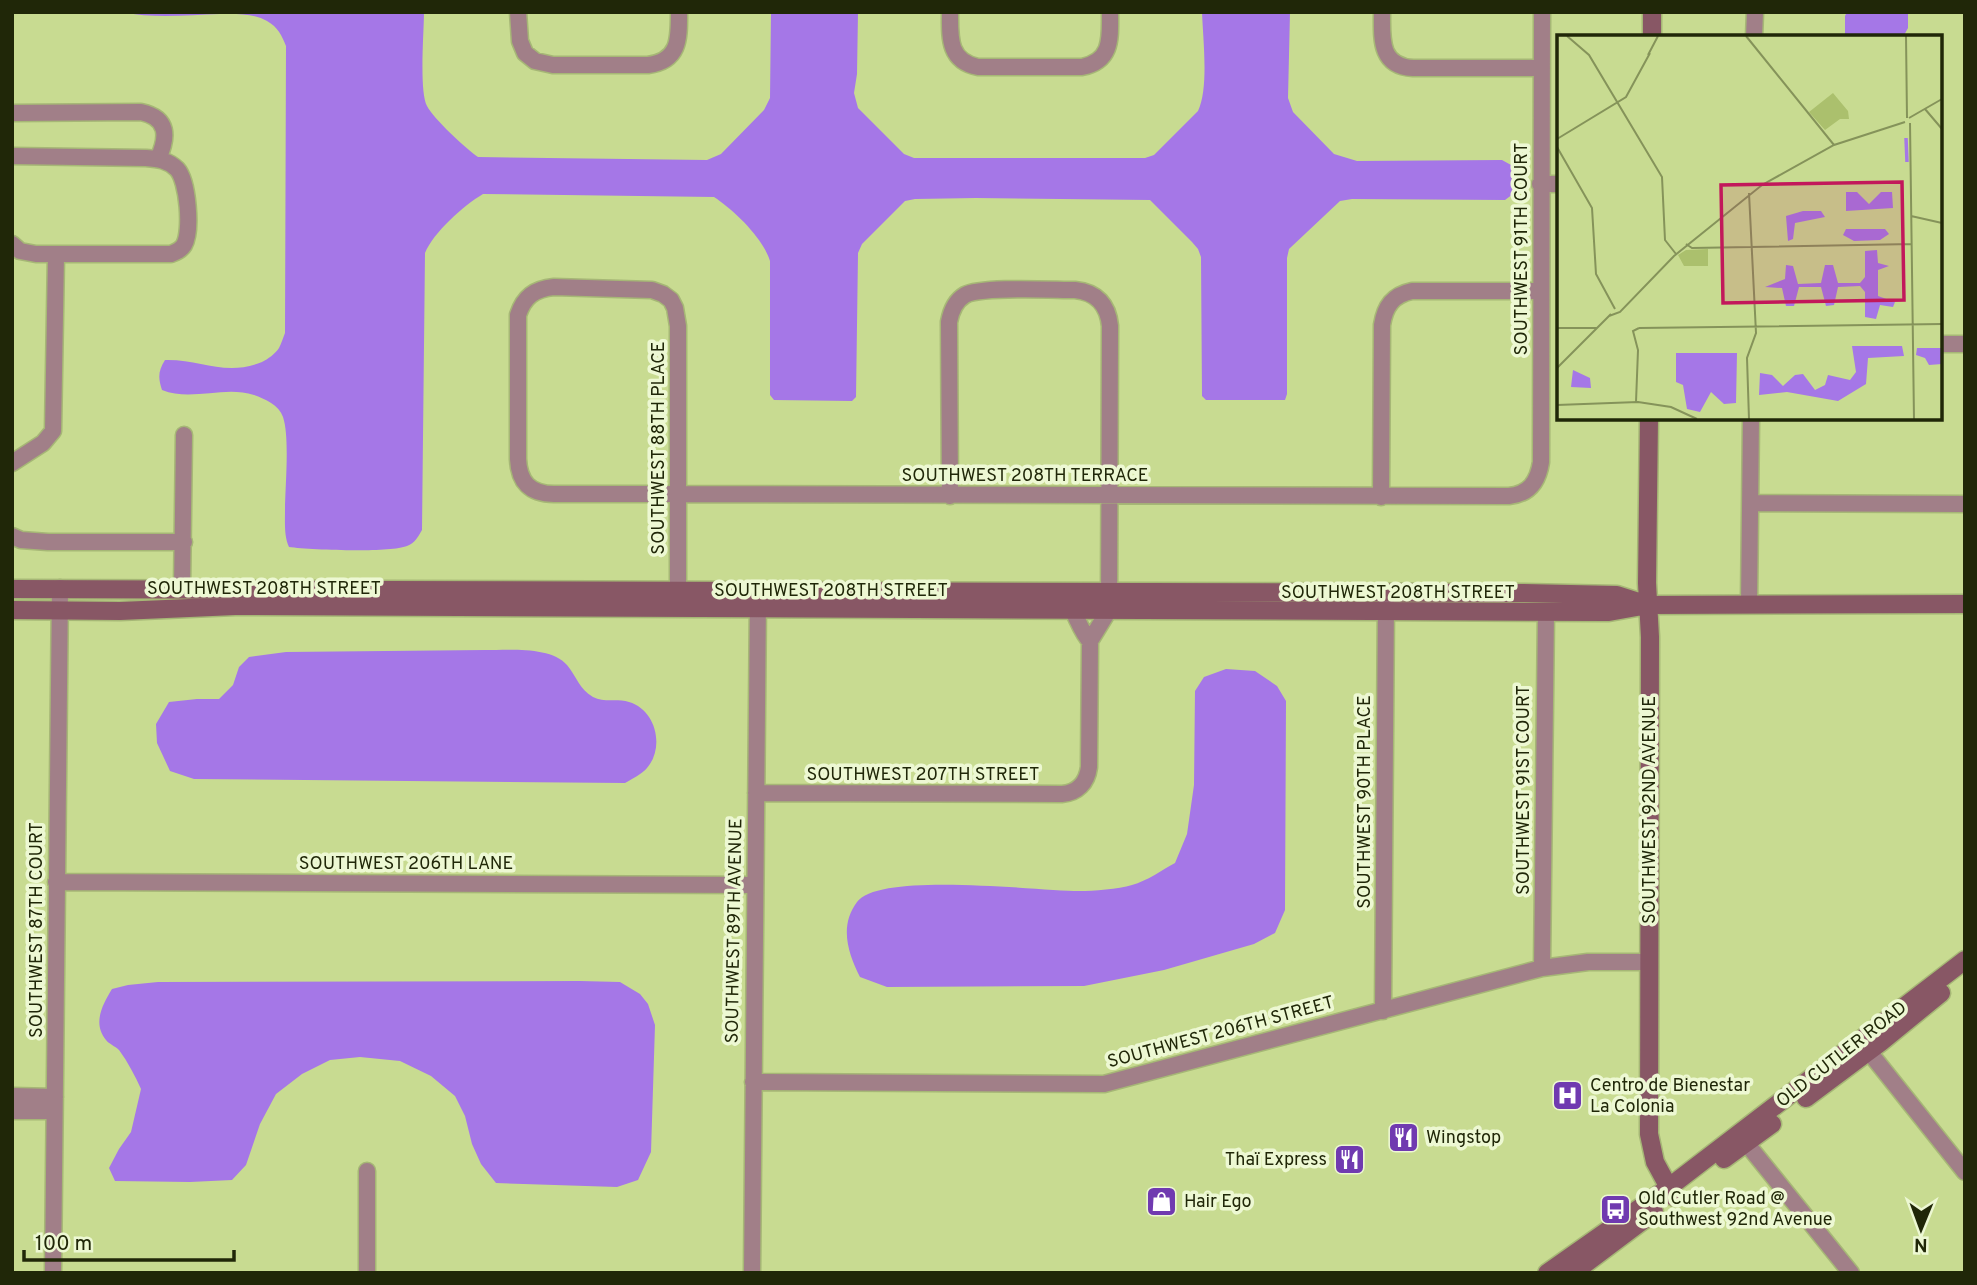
<svg xmlns="http://www.w3.org/2000/svg" width="1977" height="1285" viewBox="0 0 1977 1285" font-family="Overpass,sans-serif">
<style>
.water{fill:#a577e7}
.lines{fill:none;stroke-linecap:round;stroke-linejoin:round}
.street-casing{stroke:#a6b776;stroke-width:19}
.secondary-casing{stroke:#a6b776;stroke-width:21}
.street{stroke:#a17f88;stroke-width:16}
.secondary{stroke:#885765;stroke-width:18}
.labels{text-anchor:middle;dominant-baseline:central;stroke-width:7;stroke-linejoin:round;paint-order:stroke}
.street-label{font-size:18px;fill:#202708;stroke:#edf8d3}
.poi-label{font-size:18px;fill:#202708;stroke:#edf8d3;text-anchor:start}
.inset-river{fill:none;stroke:#a577e7;stroke-width:3.5}
.inset-road{fill:none;stroke:#85935a;stroke-width:2}
.view{fill:#c2185b;fill-opacity:0.15;stroke:#c2185b;stroke-width:3.5}
.inset-edge{fill:none;stroke:#202708;stroke-width:3.5}
</style>
<rect width="100%" height="100%" fill="#c8db91"/>
<path class="water" d="M 123,12 L 424,12 C 424,32 419,91 427,106 C 433,118 466,149 478,157 L 707,160 L 721,154 L 764,110 L 770,98 L 771,12 L 858,12 L 857,74 L 854,93 L 858,108 L 904,154 L 914,158 L 1145,158 L 1154,155 L 1198,111 C 1209,88 1203,39 1202,12 L 1290,12 L 1288,98 L 1293,112 L 1334,154 L 1357,161 L 1502,160 L 1511,165 L 1513,194 L 1505,200 L 1352,199 L 1340,201 L 1289,249 L 1287,258 L 1287,394 L 1285,400 L 1206,400 L 1202,396 L 1201,257 L 1198,249 L 1192,242 L 1150,200 L 976,198 L 915,199 L 905,201 L 862,244 L 858,253 L 856,397 L 852,401 L 774,400 L 770,395 L 770,261 C 763,238 734,210 714,197 L 483,194 C 463,206 434,232 425,253 L 422,530 C 418,537 415,543 407,546 C 389,553 311,550 289,547 C 284,536 285,522 285,510 C 285,487 290,438 283,417 C 279,405 265,399 254,395 C 224,385 192,402 162,390 C 158,378 158,371 165,360 C 201,359 225,377 262,362 C 268,359 275,354 279,348 C 281,344 283,338 285,333 L 286,46 C 282,36 278,27 267,21 C 254,13 235,14 220,14 C 189,15 153,19 123,12 Z
M 1847,12 L 1908,12 L 1908,28 L 1903,37 L 1845,37 L 1845,16 Z
M 485,650 C 508,650 551,646 567,665 C 577,677 579,689 593,697 C 604,703 617,698 629,702 C 656,710 665,747 647,768 C 642,774 632,779 625,783 L 194,779 L 170,771 L 157,743 L 156,724 L 169,702 L 197,699 L 219,699 L 233,685 L 239,667 L 249,657 L 286,652 Z
M 1226,669 L 1255,671 L 1277,686 L 1286,701 L 1285,910 L 1275,933 L 1254,944 L 1164,970 L 1084,986 L 887,987 L 860,977 C 848,953 839,926 857,902 C 879,871 1039,891 1079,891 C 1094,891 1118,889 1132,885 C 1147,881 1162,870 1175,863 L 1187,834 L 1194,785 L 1195,691 L 1204,677 Z
M 580,981 L 620,982 L 640,994 L 648,1004 L 655,1025 L 651,1152 L 638,1180 L 617,1187 L 496,1183 L 481,1164 L 472,1144 L 465,1116 L 455,1096 L 431,1076 L 400,1061 L 360,1057 L 330,1060 L 302,1074 L 276,1094 L 260,1124 L 246,1165 L 232,1180 L 190,1182 L 115,1181 L 109,1168 L 119,1149 L 131,1132 L 141,1089 C 135,1076 128,1062 119,1050 C 115,1046 109,1044 106,1040 C 92,1023 103,1004 112,989 L 128,985 L 158,982 Z"/>
<g class="lines">
<defs>
<path id="street" d="M 518,12 L 520,41 L 525,53 L 535,61 L 553,65 L 648,65 C 680,61 679,38 679,12
M 950,12 C 950,37 948,61 978,67 L 1082,67 C 1113,61 1110,37 1110,12
M 1382,12 C 1382,38 1379,66 1413,68 L 1542,68
M 1754,37 L 1755,12
M 12,113 L 141,112 C 169,118 168,137 158,159
M 12,156 L 146,158 C 158,159 168,160 177,169 C 188,181 192,231 184,245 C 181,250 176,252 171,254 L 36,254 L 20,251 L 12,244
M 1540,184 L 1559,184
M 1940,344 L 1965,344
M 12,463 L 43,443 L 53,431 L 56,255
M 1381,497 L 1382,325 C 1385,306 1393,295 1412,291 L 1540,291
M 1751,503 L 1965,504
M 12,536 L 21,540 L 48,542 L 184,542
M 182,589 L 184,435
M 678,602 L 678,326 L 675,308 L 671,300 L 663,294 L 652,290 L 554,287 C 534,289 524,297 518,315 L 518,459 C 519,482 530,494 554,494 L 677,494 L 1509,496 C 1529,494 1538,482 1541,462 L 1542,12
M 1749,605 L 1751,418
M 1072,609 C 1077,618 1083,635 1090,641
M 756,793 L 1062,794 C 1077,793 1087,783 1089,767 L 1090,641 L 1109,610 L 1110,326 C 1108,305 1097,292 1075,290 C 1053,290 982,286 965,295 C 955,301 951,311 949,322 L 950,496
M 56,882 L 755,885
M 1542,968 L 1546,612
M 1383,1011 L 1386,599
M 1862,1043 L 1965,1172
M 753,1082 L 1104,1084 L 1542,968 L 1588,962 L 1649,962
M 12,1096 L 55,1097
M 12,1111 L 54,1111
M 1747,1144 L 1851,1273
M 53,1273 L 60,588
M 367,1273 L 367,1171
M 752,1273 L 758,596"/>
<path id="secondary" d="M 1652,37 L 1652,12
M 1649,418 L 1647,583 L 1650,637 L 1649,1134 L 1655,1162 L 1674,1197
M 12,589 L 1520,593 L 1617,595 L 1645,604
M 12,610 L 120,611 L 235,606 L 1609,612 L 1648,605 L 1965,604
M 1806,1098 L 1881,1042 L 1941,993
M 1724,1159 L 1772,1124
M 1547,1273 L 1668,1188 L 1965,960
M 1573,1273 L 1654,1212"/>
</defs>
<use href="#street" class="street-casing"/>
<use href="#secondary" class="secondary-casing"/>
<use href="#street" class="street"/>
<use href="#secondary" class="secondary"/>
</g>
<defs>
<symbol id="hospital-square" viewBox="-11 -11 22 22"><rect x="-9" y="-9" width="18" height="18" rx="4" fill="#703ab0" stroke="#edf8d3"/><path d="M-5-5h3v3.5h4V-5h3V5h-3V1.5h-4V5h-3Z" fill="#fff"/></symbol>
<symbol id="restaurant-square" viewBox="-11 -11 22 22"><rect x="-9" y="-9" width="18" height="18" rx="4" fill="#703ab0" stroke="#edf8d3"/><path d="M-5-6h1v4h1v-4h1v4h1v-4h1v5L-1.5 .5V6h-2V.5L-5-1ZM5-6V6H3V1.5H1.5Q1.5-4 5-6Z" fill="#fff"/></symbol>
<symbol id="shop-square" viewBox="-11 -11 22 22"><rect x="-9" y="-9" width="18" height="18" rx="4" fill="#703ab0" stroke="#edf8d3"/><path d="M-5-2.5h2.3a2.7 3.5 0 0 1 5.4 0H5L5.5 6h-11ZM-1.5-2.5h3a1.5 2.3 0 0 0-3 0Z" fill="#fff"/></symbol>
<symbol id="bus-square" viewBox="-11 -11 22 22"><rect x="-9" y="-9" width="18" height="18" rx="4" fill="#703ab0" stroke="#edf8d3"/><path d="M-5-6H5V4H4V6H2V4H-2V6H-4V4H-5ZM-3.5-4V0h7V-4ZM-3.5 1.2v1.5H-2V1.2ZM2 1.2v1.5H3.5V1.2Z" fill="#fff"/></symbol>
</defs>
<g fill-rule="evenodd">
<use href="#hospital-square" x="1550" y="1078" width="35" height="35"/>
<use href="#restaurant-square" x="1386" y="1120" width="35" height="35"/>
<use href="#restaurant-square" x="1332" y="1142" width="35" height="35"/>
<use href="#shop-square" x="1144" y="1184" width="35" height="35"/>
<use href="#bus-square" x="1598" y="1192" width="35" height="35"/>
</g>
<g class="labels">
<g class="street-label">
<text transform="translate(1522 249) rotate(-90)">SOUTHWEST 91TH COURT</text>
<text transform="translate(659 448) rotate(-90)">SOUTHWEST 88TH PLACE</text>
<text x="1025" y="476">SOUTHWEST 208TH TERRACE</text>
<text x="264" y="589">SOUTHWEST 208TH STREET</text>
<text x="831" y="591">SOUTHWEST 208TH STREET</text>
<text x="1398" y="593">SOUTHWEST 208TH STREET</text>
<text x="923" y="775">SOUTHWEST 207TH STREET</text>
<text transform="translate(1524 790) rotate(-90)">SOUTHWEST 91ST COURT</text>
<text transform="translate(1365 802) rotate(-90)">SOUTHWEST 90TH PLACE</text>
<text transform="translate(1650 810) rotate(-90)">SOUTHWEST 92ND AVENUE</text>
<text x="406" y="864">SOUTHWEST 206TH LANE</text>
<text transform="translate(37 930) rotate(-90)">SOUTHWEST 87TH COURT</text>
<text transform="translate(735 931) rotate(-89)">SOUTHWEST 89TH AVENUE</text>
<text transform="translate(1221 1033) rotate(-15)">SOUTHWEST 206TH STREET</text>
<text transform="translate(1842 1055) rotate(-38)">OLD CUTLER ROAD</text>
</g>
<g class="poi-label">
<text x="1590" y="1086">Centro de Bienestar<tspan x="1590" dy="21">La Colonia</tspan></text>
<text x="1426" y="1138">Wingstop</text>
<text x="1327" y="1160" text-anchor="end">Thaï Express</text>
<text x="1638" y="1199">Old Cutler Road @<tspan x="1638" dy="21">Southwest 92nd Avenue</tspan></text>
<text x="1184" y="1202">Hair Ego</text>
</g>
</g>
<g transform="translate(1557 35)">
<rect width="385" height="385" fill="#c8db91"/>
<path d="M 276,58 L 291,76 L 292,84 L 283,84 L 268,95 L 252,77 ZM 151,214 L 151,231 L 127,231 L 121,220 L 129,215 Z" fill="#abc06d"/>
<path d="M 289,157 L 300,157 L 312,169 L 324,157 L 335,157 L 336,173 L 289,176 ZM 246,176 L 264,176 L 268,182 L 238,188 L 236,204 L 231,206 L 229,181 ZM 289,194 L 328,194 L 332,199 L 323,205 L 297,206 L 286,200 ZM 320,215 L 321,228 L 332,231 L 321,235 L 321,261 L 338,267 L 336,272 L 323,270 L 319,284 L 308,282 L 308,257 L 303,251 L 281,252 L 277,270 L 269,271 L 264,252 L 242,252 L 237,271 L 229,271 L 225,253 L 208,252 L 228,244 L 229,230 L 236,231 L 241,249 L 264,248 L 268,230 L 276,230 L 281,248 L 303,248 L 308,242 L 308,216 ZM 295,311 L 345,311 L 347,321 L 311,323 L 309,349 L 281,366 L 230,357 L 202,360 L 203,338 L 215,340 L 226,351 L 238,340 L 246,339 L 258,355 L 268,350 L 271,340 L 293,345 L 299,337 ZM 385,313 L 385,329 L 372,330 L 368,323 L 359,320 L 360,313 ZM 119,318 L 180,318 L 179,368 L 167,369 L 154,357 L 143,377 L 130,374 L 126,350 L 119,347 ZM 16,335 L 33,343 L 34,353 L 14,352 Z" fill="#a577e7"/>
<path class="inset-river" d="M 349,103 L 350,127"/>
<path class="inset-road" d="M 10,1 L 32,20 L 105,142 L 108,205 L 119,219M 189,1 L 277,110M 349,1 L 350,83M 91,20 L 101,1M 368,74 L 385,94M 352,83 L 385,64M 353,88 L 357,384M 0,104 L 69,62 L 93,18M 0,112 L 35,173 L 39,239 L 58,274M 192,158 L 199,298 L 190,323 L 192,384M 354,181 L 385,188M 129,209 L 135,213 L 355,209M 52,281 L 63,277 L 117,221 L 205,150 L 277,110 L 348,87M 0,293 L 40,293M 82,293 L 385,289M 0,333 L 54,279M 79,367 L 81,315 L 76,296 L 82,293M 0,370 L 81,367 L 114,372 L 140,384"/>
<path class="view" d="M 345,147 L 347,265 L 166,268 L 164,150 Z"/>
<rect width="385" height="385" class="inset-edge"/>
</g>
<rect width="1977" height="1285" fill="none" stroke="#202708" stroke-width="28"/>
<g transform="translate(1921 1229) rotate(181)" stroke="#edf8d3" stroke-width="5" paint-order="stroke">
<path d="M0-5L12 26L0 18L-12 26Z" fill="#202708"/>
<text y="-10" font-size="19" font-weight="bold" text-anchor="middle" fill="#202708">N</text>
</g>
<path d="M24 1250v10h210v-10" fill="none" stroke="#202708" stroke-width="3.5"/>
<text x="35" y="1250" font-size="21" fill="#202708" stroke="#edf8d3" stroke-width="5" paint-order="stroke">100 m</text>
</svg>
